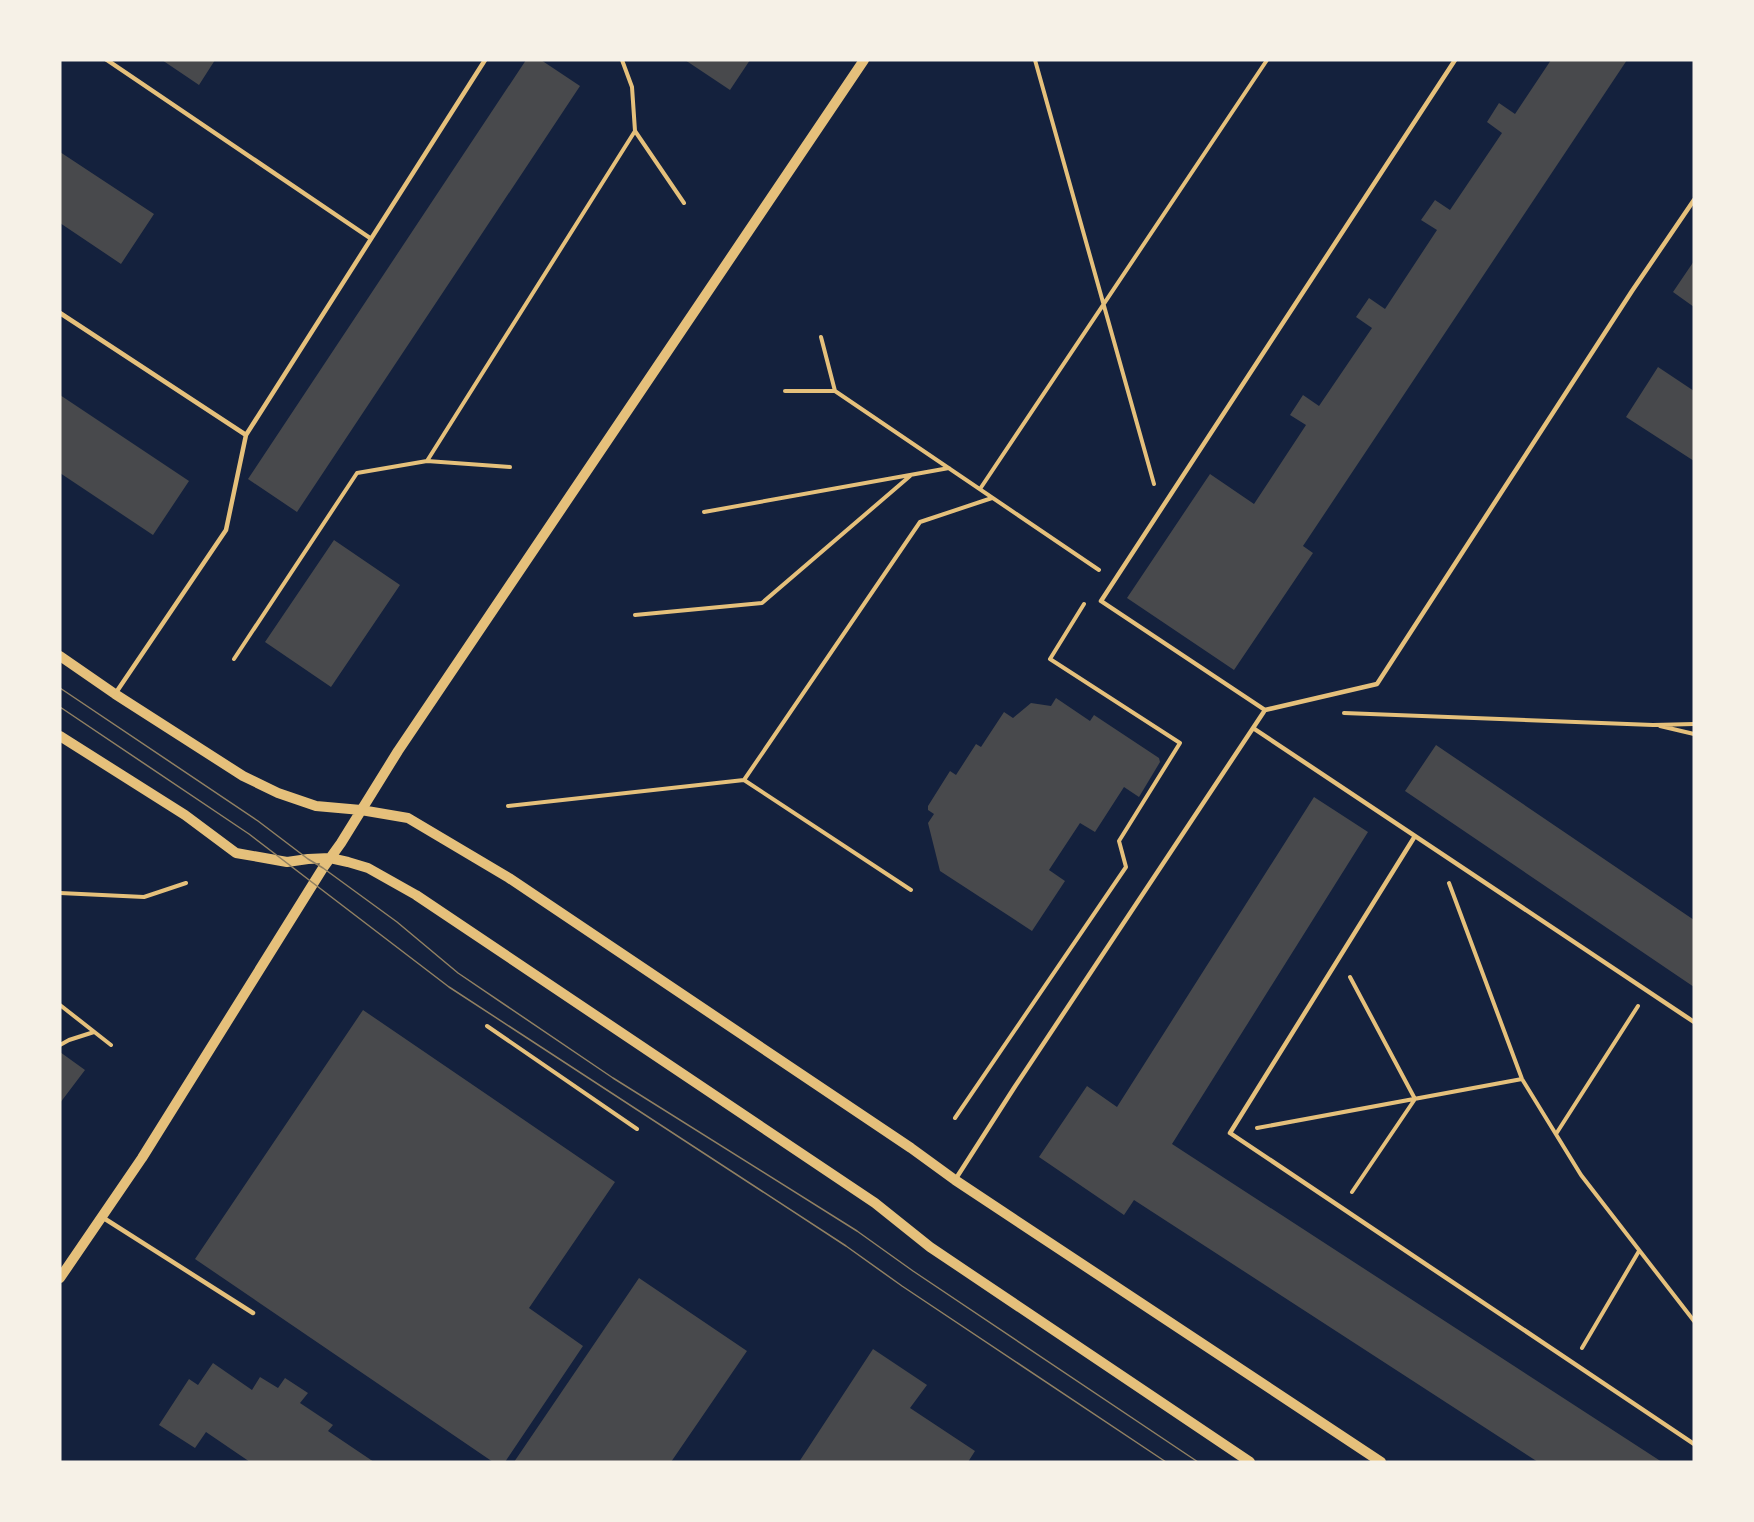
<svg xmlns="http://www.w3.org/2000/svg" width="1754" height="1522" viewBox="0 0 1754 1522" font-family="'Golos Text',sans-serif">
<style>
.building{fill:#48494c}
.lines{fill:none;stroke-linecap:round;stroke-linejoin:round}
.path{stroke:#e5c07b;stroke-width:4}
.service{stroke:#e5c07b;stroke-width:4.5}
.tertiary{stroke:#e5c07b;stroke-width:10}
.tram{stroke:#918062;stroke-width:1.5}
</style>
<rect width="100%" height="100%" fill="#14213d"/>
<path class="building" d="M 162,60 L 215,60 L 199,85 Z
M 526,60 L 541,60 L 580,86 L 297,512 L 248,479 Z
M 685,60 L 750,60 L 730,90 Z
M 1551,60 L 1627,60 L 1303,546 L 1313,553 L 1234,670 L 1127,598 L 1210,474 L 1254,504 L 1306,425 L 1290,415 L 1303,395 L 1319,406 L 1372,328 L 1356,317 L 1369,298 L 1385,309 L 1437,230 L 1421,220 L 1435,200 L 1450,210 L 1502,133 L 1487,122 L 1499,103 L 1515,114 Z
M 60,152 L 154,214 L 121,264 L 60,223 Z
M 1694,261 L 1694,307 L 1673,292 Z
M 1658,367 L 1694,391 L 1694,461 L 1626,417 Z
M 60,395 L 189,481 L 153,535 L 60,473 Z
M 334,540 L 400,585 L 331,687 L 265,642 Z
M 1056,698 L 1090,721 L 1094,715 L 1159,758 L 1160,762 L 1139,797 L 1124,787 L 1095,832 L 1080,823 L 1049,870 L 1065,881 L 1032,931 L 940,871 L 928,823 L 934,814 L 928,810 L 928,806 L 950,771 L 956,775 L 976,744 L 981,747 L 1004,712 L 1013,718 L 1031,703 L 1051,706 Z
M 1436,745 L 1694,920 L 1694,987 L 1405,791 Z
M 1314,797 L 1368,832 L 1172,1144 L 1662,1462 L 1538,1462 L 1134,1200 L 1124,1215 L 1039,1157 L 1087,1086 L 1117,1107 Z
M 363,1010 L 615,1182 L 529,1308 L 583,1346 L 505,1462 L 493,1462 L 195,1259 Z
M 60,1052 L 85,1070 L 60,1103 Z
M 639,1278 L 747,1351 L 671,1462 L 514,1462 Z
M 873,1349 L 927,1385 L 910,1408 L 975,1451 L 968,1462 L 799,1462 Z
M 213,1363 L 252,1390 L 260,1377 L 278,1388 L 285,1378 L 308,1393 L 300,1403 L 333,1425 L 328,1431 L 374,1462 L 250,1462 L 206,1432 L 195,1448 L 159,1425 L 189,1379 L 198,1385 Z"/>
<g class="lines">
<path class="path" d="M 622,60 L 632,87 L 635,131 L 684,203
M 1035,60 L 1154,484
M 821,337 L 835,391
M 785,391 L 835,391 L 1099,570
M 427,461 L 510,467
M 980,489 L 1267,60
M 704,512 L 949,468
M 635,615 L 762,603 L 910,476
M 234,659 L 357,473 L 427,461 L 635,131
M 1344,713 L 1653,725 L 1694,724
M 1660,726 L 1694,734
M 508,806 L 744,780
M 1449,883 L 1522,1079 L 1581,1175 L 1694,1321
M 911,890 L 744,780 L 920,522 L 992,498
M 60,893 L 144,897 L 186,883
M 1350,977 L 1415,1099 L 1352,1192
M 60,1005 L 111,1045
M 487,1026 L 637,1129
M 60,1045 L 69,1040 L 94,1032
M 955,1118 L 1126,867 L 1119,841 L 1180,743 L 1050,659 L 1084,604
M 1257,1128 L 1522,1079
M 1556,1134 L 1638,1006
M 1582,1348 L 1639,1251"/>
<path class="service" d="M 107,60 L 370,238
M 60,313 L 246,435
M 115,694 L 226,530 L 246,435 L 485,60
M 1265,710 L 1101,601 L 1455,60
M 1253,728 L 1694,1022
M 1415,836 L 1230,1133 L 1694,1444
M 955,1180 L 1014,1088 L 1265,710 L 1377,684 L 1632,291 L 1694,200
M 102,1217 L 253,1313"/>
<path class="tertiary" d="M 60,656 L 115,694 L 243,776 L 278,793 L 316,806 L 361,810 L 408,818 L 509,878 L 911,1148 L 955,1180 L 1381,1462
M 60,736 L 185,815 L 236,853 L 287,862 L 308,859 L 330,858 L 348,862 L 368,868 L 416,895 L 875,1203 L 930,1247 L 1250,1462
M 60,1278 L 142,1158 L 323,868 L 341,843 L 398,751 L 864,60"/>
<path class="tram" d="M 60,688 L 258,821 L 308,859 L 323,868 L 397,922 L 458,973 L 613,1078 L 857,1231 L 913,1271 L 1198,1462
M 60,707 L 249,834 L 449,987 L 846,1246 L 902,1286 L 1166,1462"/>
</g>
<rect width="1754" height="1522" fill="none" stroke="#f6f1e7" stroke-width="123"/>
</svg>
